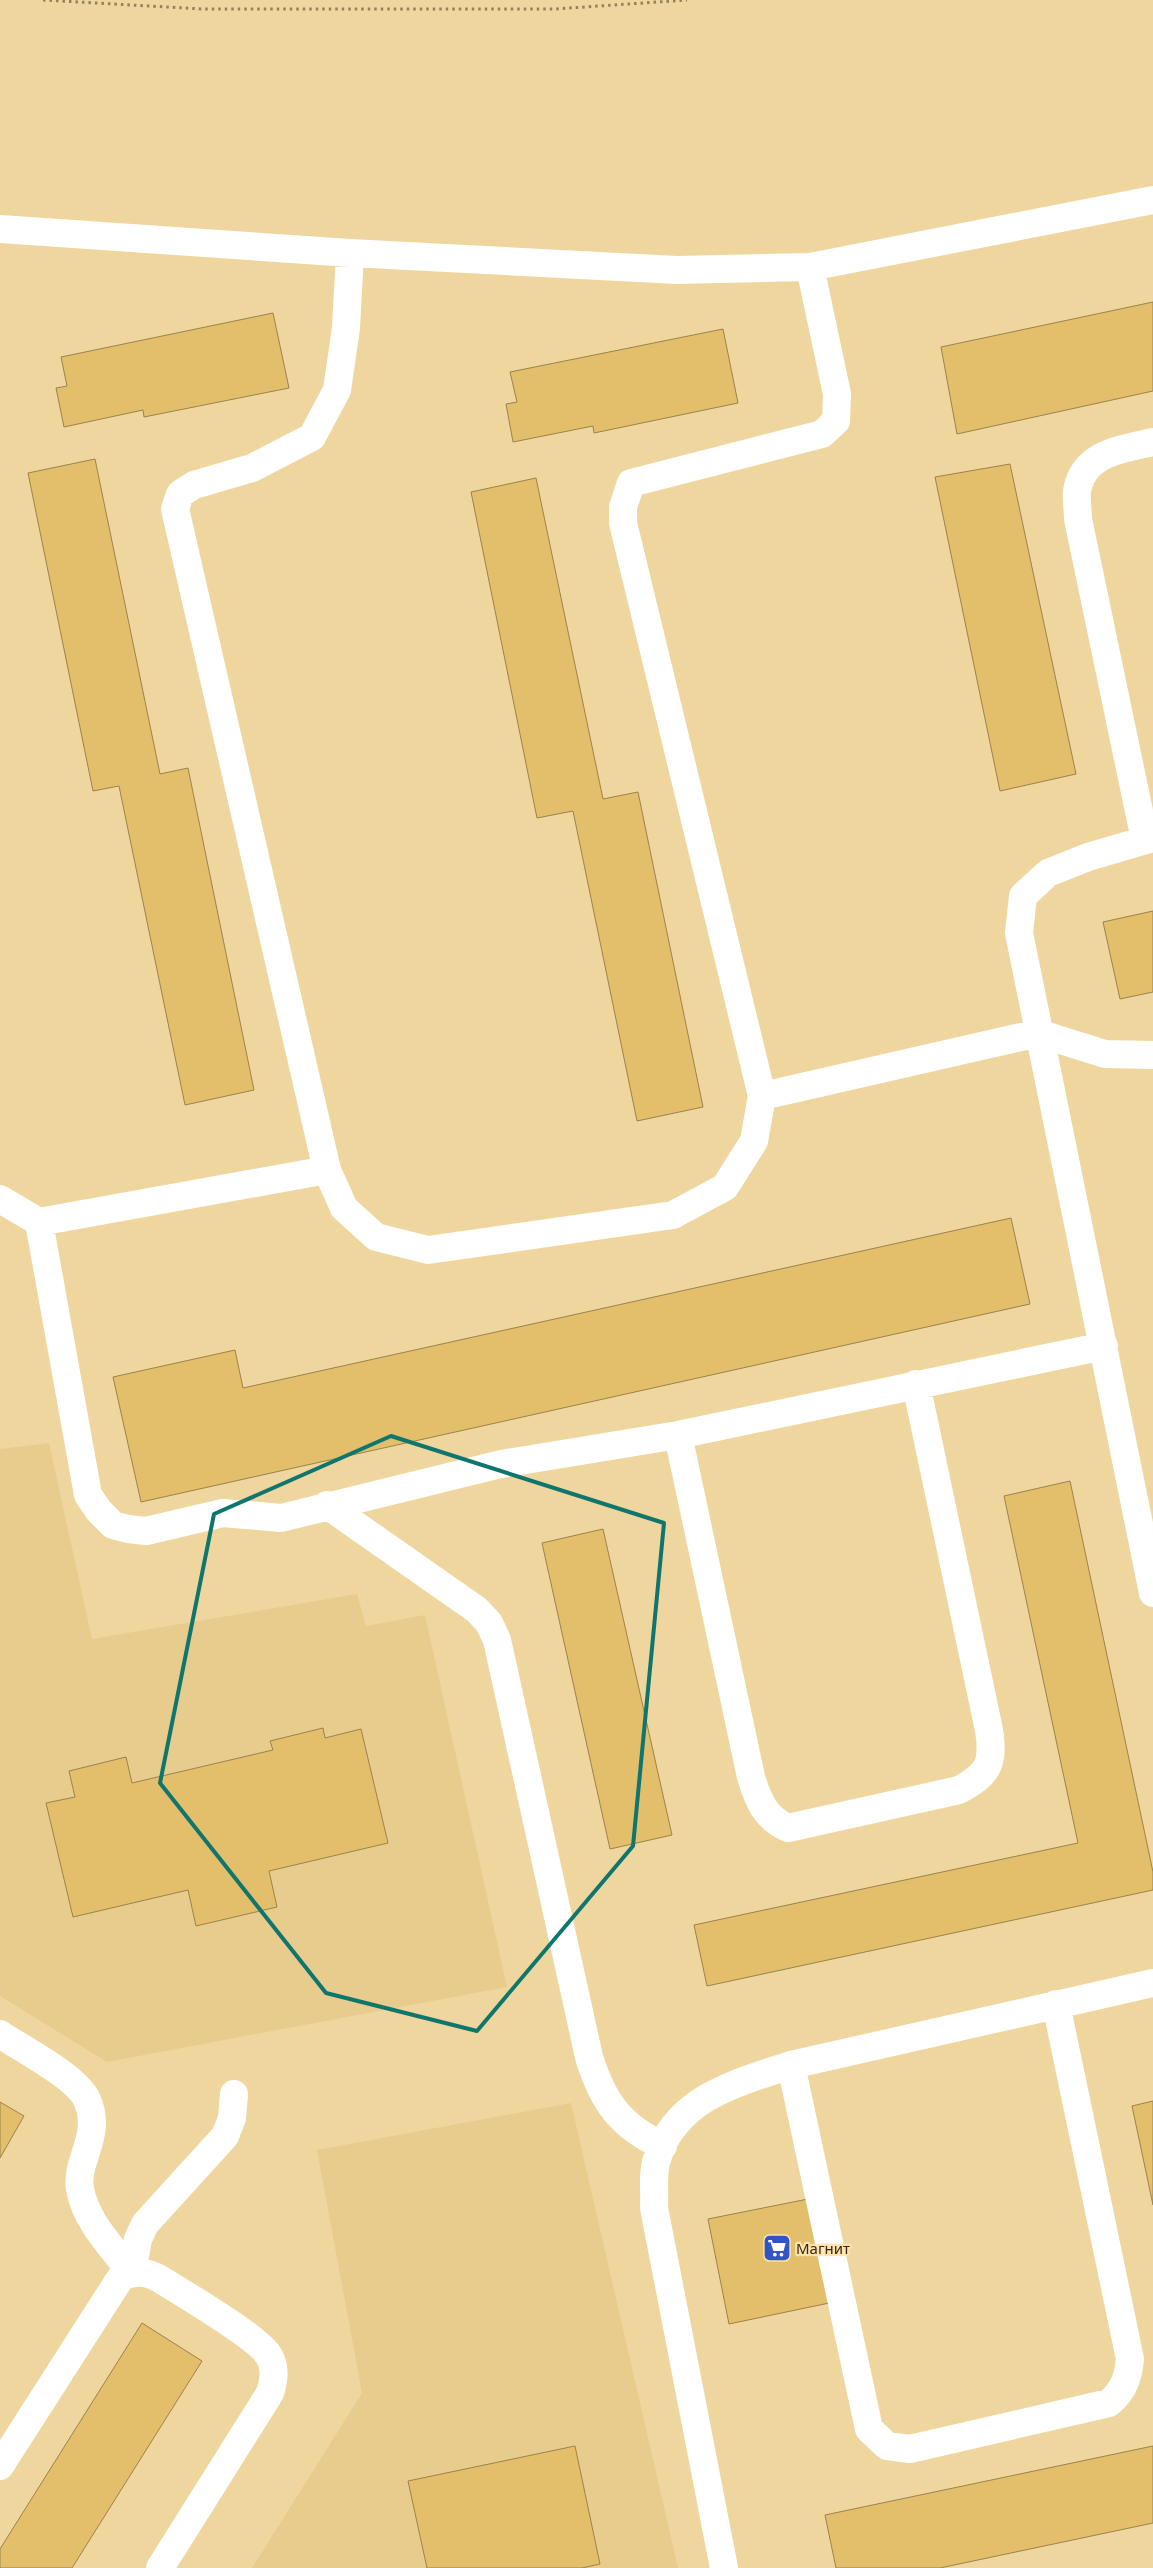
<svg xmlns="http://www.w3.org/2000/svg" width="1153" height="2568" viewBox="0 0 1153 2568" font-family="'Noto Sans',sans-serif">
<style>
.built{fill:#e8cc8d}
.building{fill:#e3bf6b;stroke:#9a834d}
.lines{fill:none;stroke-linecap:round;stroke-linejoin:round}
.path{stroke:#92815a;stroke-width:3;stroke-dasharray:2.5 4;stroke-linecap:butt}
.minor{stroke:#fff;stroke-width:28}
.marked{fill:none;stroke:#0f766e;stroke-width:4;stroke-linejoin:round}
.labels{text-anchor:middle;dominant-baseline:central;stroke-width:4.5;stroke-linejoin:round;paint-order:stroke}
.poi-label{font-size:15px;fill:#342a14;stroke:#fce3ab;text-anchor:start}
</style>
<rect width="100%" height="100%" fill="#efd69e"/>
<path class="built" d="M 49,1443 L 92,1639 L 357,1594 L 366,1626 L 425,1615 L 507,1987 L 107,2062 L 0,1996 L 0,1449 Z
M 571,2103 L 678,2568 L 252,2568 L 362,2393 L 317,2150 Z"/>
<path class="building" d="M 1153,302 L 1153,391 L 957,434 L 941,347 Z
M 273,313 L 289,388 L 144,417 L 143,410 L 64,427 L 56,388 L 67,386 L 61,357 Z
M 723,329 L 738,403 L 594,433 L 593,426 L 513,442 L 506,404 L 517,402 L 510,372 Z
M 95,459 L 160,774 L 188,768 L 254,1090 L 185,1105 L 119,786 L 93,791 L 28,473 Z
M 1010,464 L 1076,774 L 1000,791 L 935,477 Z
M 536,478 L 603,799 L 638,792 L 703,1107 L 637,1121 L 573,811 L 537,818 L 471,492 Z
M 1153,911 L 1153,992 L 1120,999 L 1103,922 Z
M 1011,1218 L 1030,1304 L 141,1502 L 113,1377 L 235,1350 L 243,1388 Z
M 1070,1481 L 1153,1872 L 1153,1890 L 707,1986 L 694,1925 L 1078,1843 L 1004,1496 Z
M 603,1529 L 672,1835 L 610,1849 L 542,1543 Z
M 323,1728 L 325,1738 L 361,1729 L 388,1843 L 269,1871 L 277,1907 L 196,1926 L 188,1890 L 73,1917 L 46,1803 L 75,1797 L 69,1771 L 126,1757 L 132,1783 L 273,1750 L 270,1741 Z
M 1153,2101 L 1153,2205 L 1132,2106 Z
M 0,2102 L 24,2116 L 0,2158 Z
M 813,2198 L 834,2302 L 729,2324 L 708,2219 Z
M 142,2323 L 202,2361 L 72,2568 L 0,2568 L 0,2549 Z
M 575,2446 L 600,2564 L 582,2568 L 427,2568 L 408,2481 Z
M 1153,2446 L 1153,2523 L 940,2568 L 836,2568 L 825,2515 Z"/>
<g class="lines">
<path class="path" d="M 43,0 L 202,9 L 555,9 L 687,0"/>
<path class="minor" d="M 1153,200 L 810,267 L 837,394 L 836,421 L 822,434 L 631,483 L 623,507 L 623,523 L 762,1096 L 1038,1033 L 1105,1054 L 1153,1055
M 0,229 L 350,253 L 677,270 L 810,267
M 350,253 L 346,328 L 337,390 L 312,437 L 252,468 L 194,485 L 180,494 L 175,509 L 327,1170 L 344,1208 L 376,1237 L 428,1250 L 673,1215 L 725,1187 L 754,1141 L 762,1096
M 1153,838 L 1088,857 L 1048,873 L 1023,896 L 1019,933 L 1153,1593
M 1145,840 L 1078,519 C 1078,510 1076,500 1077,491 C 1083,453 1122,449 1153,442
M 0,1199 L 39,1222 L 327,1170
M 39,1222 L 88,1495 L 99,1511 L 113,1525 L 128,1529 L 146,1531 L 223,1513 L 281,1518 L 501,1464 L 678,1435 L 1104,1346
M 678,1435 L 751,1777 C 758,1800 765,1818 788,1828 L 959,1790 C 989,1774 994,1763 989,1730 L 916,1384
M 327,1505 L 477,1610 L 489,1623 L 497,1640 L 589,2057 C 603,2102 620,2126 663,2146
M 0,2034 C 22,2049 77,2077 87,2100 C 103,2135 75,2160 80,2189 C 86,2222 112,2247 132,2273
M 791,2065 L 869,2429 L 887,2446 L 910,2449 L 1109,2403 C 1124,2390 1128,2378 1130,2359 L 1056,2004
M 132,2273 L 138,2239 L 145,2224 L 225,2136 L 232,2118 L 234,2094
M 0,2466 L 121,2277 C 135,2271 146,2271 160,2279 C 182,2293 258,2337 269,2356 C 276,2368 274,2380 270,2393 L 160,2568
M 724,2568 L 654,2208 C 655,2193 652,2173 657,2159 C 676,2097 737,2083 791,2065 L 1153,1983"/>
</g>
<path class="marked" d="M 391,1436 L 664,1523 L 633,1846 L 477,2031 L 326,1993 L 160,1783 L 214,1514 Z"/>
<defs>
<symbol id="supermarket-square" viewBox="-11 -11 22 22"><rect x="-9" y="-9" width="18" height="18" rx="4" fill="#3254c4" stroke="#fce3ab"/><path d="M-6-5.5h2.5l.6 2H6L4.5 2H-2.5L-4.4-4H-6ZM-1.5 3.2a1.3 1.3 0 1 0 .1 0ZM3 3.2a1.3 1.3 0 1 0 .1 0Z" fill="#fff"/></symbol>
</defs>
<g fill-rule="evenodd">
<use href="#supermarket-square" x="761" y="2232" width="32" height="32"/>
</g>
<g class="labels">
<g class="poi-label">
<text x="796" y="2248">Магнит</text>
</g>
</g>
</svg>
